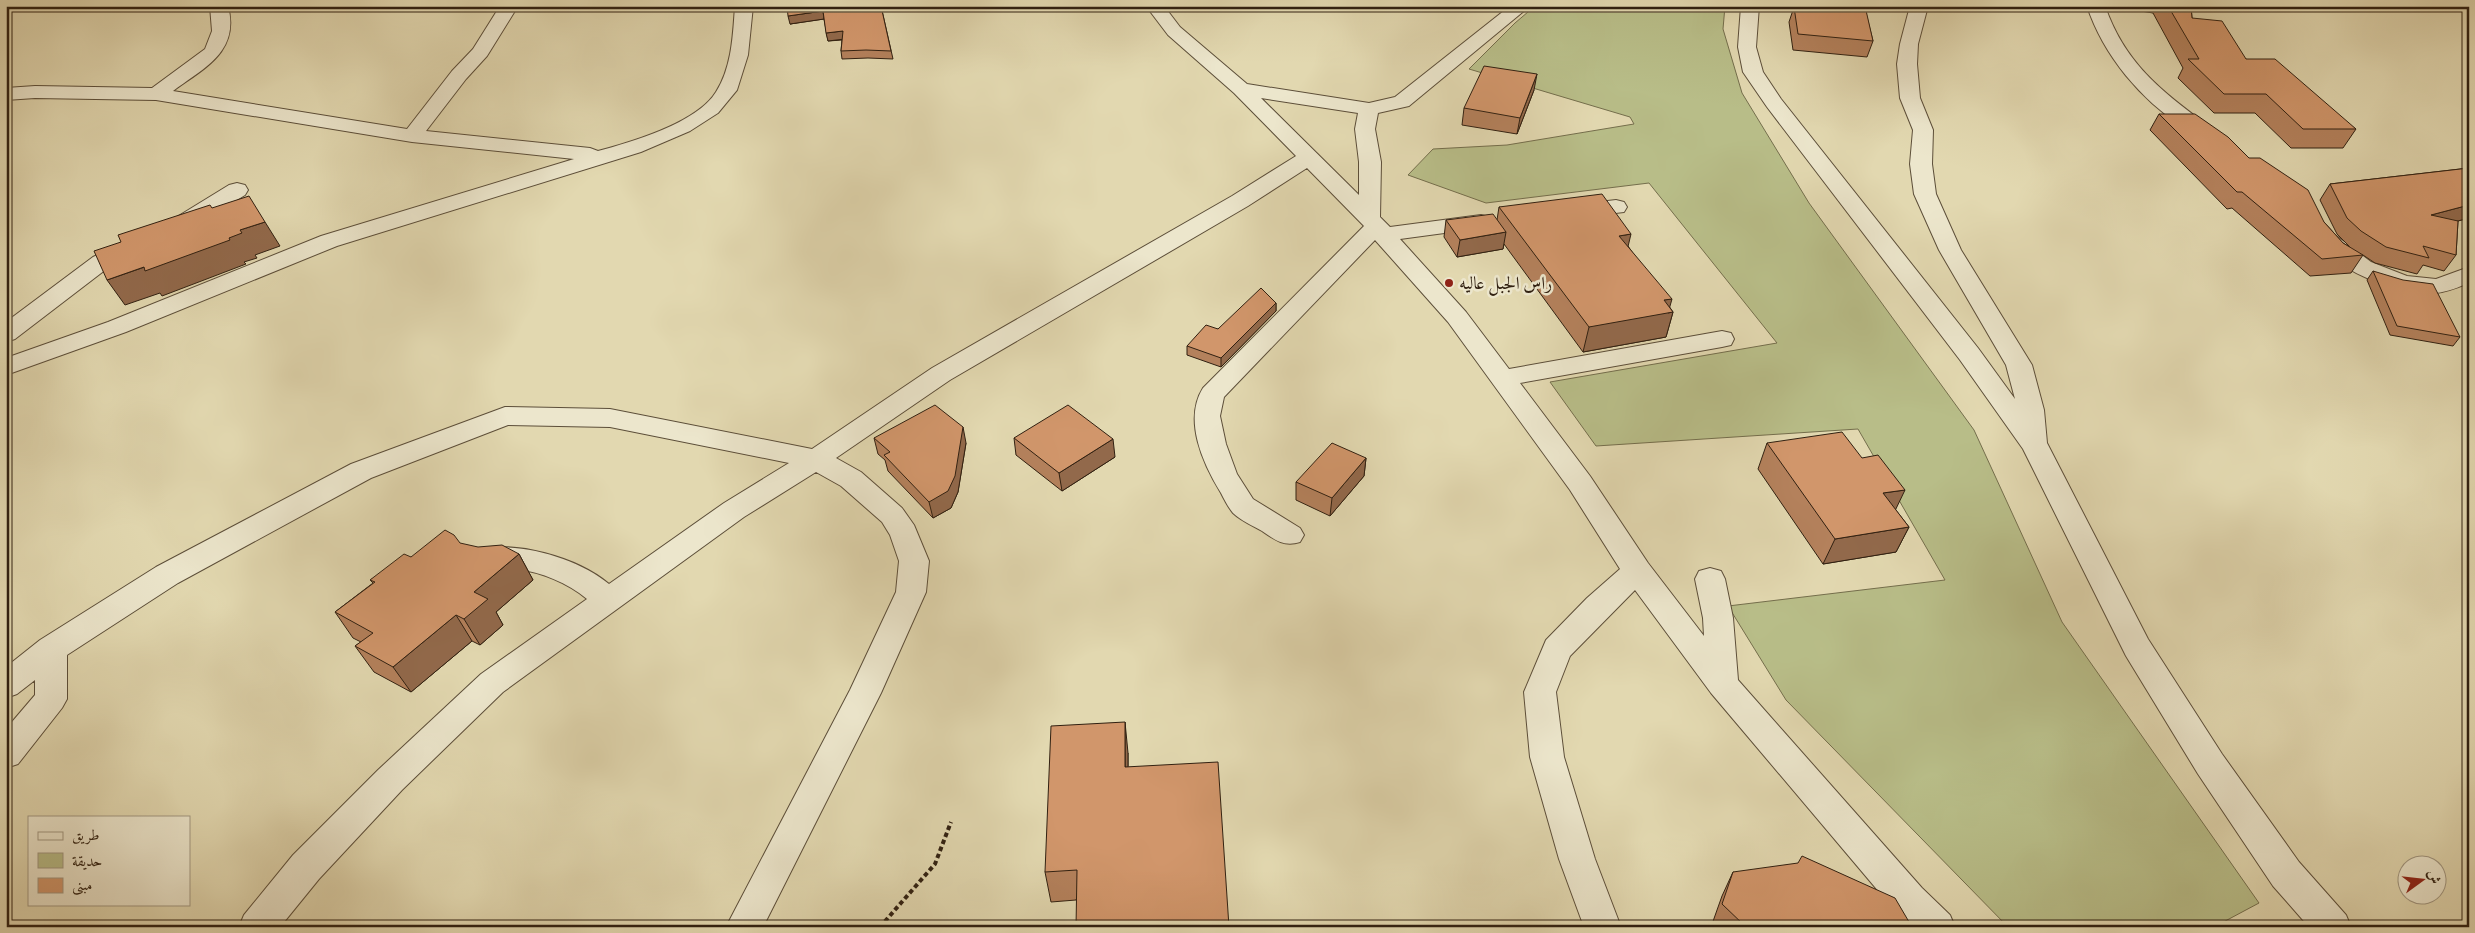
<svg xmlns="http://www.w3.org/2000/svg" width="2475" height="933" viewBox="0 0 2475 933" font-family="'IM FELL Double Pica',Amiri,serif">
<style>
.green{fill:#b8bd88;stroke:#746e4c}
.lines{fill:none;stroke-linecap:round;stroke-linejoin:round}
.minor-casing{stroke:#5c4e39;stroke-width:2}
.path{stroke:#302011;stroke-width:4;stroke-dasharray:4.5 3;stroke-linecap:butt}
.minor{fill:#ece6cc;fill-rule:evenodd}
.wall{fill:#b4815c;stroke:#302011}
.shaded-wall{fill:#92694b;stroke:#302011}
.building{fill:#d1966b;stroke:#302011}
.poi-dot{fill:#8f2418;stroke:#ece6cc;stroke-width:2}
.labels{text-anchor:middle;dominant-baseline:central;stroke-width:5;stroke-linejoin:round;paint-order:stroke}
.poi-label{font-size:18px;fill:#302011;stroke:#ece6cc;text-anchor:start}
</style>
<rect width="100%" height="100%" fill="#e2d8b0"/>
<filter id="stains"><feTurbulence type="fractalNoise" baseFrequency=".004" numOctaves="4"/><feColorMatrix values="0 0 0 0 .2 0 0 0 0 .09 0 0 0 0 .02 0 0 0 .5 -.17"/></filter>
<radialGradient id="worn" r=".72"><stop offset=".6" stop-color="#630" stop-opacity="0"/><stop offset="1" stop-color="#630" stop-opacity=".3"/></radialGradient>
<path class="green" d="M 1535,6 L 1725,6 L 1723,29 L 1742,93 L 1809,203 L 1974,430 L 2062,622 L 2259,903 L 2214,927 L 2008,927 L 1786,700 L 1728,606 L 1945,580 L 1858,429 L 1596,446 L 1550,382 L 1777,343 L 1649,183 L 1486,203 L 1408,175 L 1433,149 L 1507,145 L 1634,124 L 1630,117 L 1469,69 L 1515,23 Z"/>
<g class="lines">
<defs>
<path id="minor" d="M 210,6 L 228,6 C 240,52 204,68 173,91 L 407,129 L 452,71 L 473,49 L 500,6 L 518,6 L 487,56 L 466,79 L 426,131 L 590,148 L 598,151 C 632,142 697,123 716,92 C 732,67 733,34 735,6 L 753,6 L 748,55 L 737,90 L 718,113 L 690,131 L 641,152 L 337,246 L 126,332 L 6,375 L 6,358 L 108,322 L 321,236 L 574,159 L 412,142 L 156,100 L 35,98 L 6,100 L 6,88 L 35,86 L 152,88 L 205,49 L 212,31 Z
M 1146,6 L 1164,6 L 1180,27 L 1247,84 L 1369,103 L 1395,97 L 1510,6 L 1530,6 L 1409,106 L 1378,113 L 1375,129 L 1381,162 L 1380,217 L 1390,227 L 1481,215 L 1489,217 L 1492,222 L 1489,227 L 1400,239 L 1466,312 L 1509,369 L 1722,331 L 1731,333 L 1734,339 L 1731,345 L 1722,347 L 1520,383 L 1590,476 L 1648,563 L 1704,636 L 1703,618 L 1695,579 L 1699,571 L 1710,568 L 1721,571 L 1725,579 L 1733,618 L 1738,680 L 1922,888 L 1950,915 L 1955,927 L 1911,927 L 1896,912 L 1711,693 L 1635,590 L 1570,656 L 1556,692 L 1564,757 L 1595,859 L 1621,927 L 1584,927 L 1559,859 L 1530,757 L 1524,692 L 1546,640 L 1587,598 L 1620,569 L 1570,490 L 1448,322 L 1375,240 L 1224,397 L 1220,416 L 1226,444 L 1237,474 L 1253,499 L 1300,528 L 1304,535 L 1300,542 C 1284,547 1275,540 1262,531 C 1253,526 1240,520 1233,513 C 1228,507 1224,499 1221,493 C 1203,464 1183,420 1203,388 L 1364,226 L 1307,168 L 1248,206 L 950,380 L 836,458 L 861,472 L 902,508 L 914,525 L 929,561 L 926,592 L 881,693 L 763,927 L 726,927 L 850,690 L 896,592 L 899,561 L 890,535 L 882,522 L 841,486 L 816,472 L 744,517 L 503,692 L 402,790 L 319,879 L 280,927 L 239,927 L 244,915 L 293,855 L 378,770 L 481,674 L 587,599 C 568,583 541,572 517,569 C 502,567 489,571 475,567 L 470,559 L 475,551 C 514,539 578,558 609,584 L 724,503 L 789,463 L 610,427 L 508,425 L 371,478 L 178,583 L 67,655 L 67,699 L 62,708 L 18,764 L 6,768 L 6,729 L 35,695 L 35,680 L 17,694 L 6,698 L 6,667 L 40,640 L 156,567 L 351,464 L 505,407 L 610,409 L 812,449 L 932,368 L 1232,196 L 1296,156 L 1234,93 L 1168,35 ZM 1261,98 L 1358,113 L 1355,129 L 1359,162 L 1359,195 Z
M 1741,6 L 1759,6 L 1756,47 L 1763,72 L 1781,99 L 1978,348 L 2015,399 L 2006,365 L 1939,250 L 1914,194 L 1910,164 L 1913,130 L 1900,98 L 1897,64 L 1900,44 L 1910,6 L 1928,6 L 1918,44 L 1917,64 L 1920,98 L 1933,130 L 1932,164 L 1936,194 L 1961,250 L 2032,365 L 2044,410 L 2047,443 L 2148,639 L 2222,754 L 2299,862 L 2346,915 L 2351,927 L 2309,927 L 2273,886 L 2198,774 L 2126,656 L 2023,449 L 1960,360 L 1767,107 L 1743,72 L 1738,47 Z
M 2087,6 L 2105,6 C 2126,67 2166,94 2215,131 L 2218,135 L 2215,139 C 2202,143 2195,135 2184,128 C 2141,99 2104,57 2087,6 Z
M 237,183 L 245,185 L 248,190 L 245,195 L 188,230 L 180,232 L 172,230 L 169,225 L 172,220 L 229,185 Z
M 1616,200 L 1624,202 L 1627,207 L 1624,212 L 1573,218 L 1565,216 L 1562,211 L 1565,206 Z
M 2327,233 L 2335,235 L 2371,262 L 2407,276 L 2436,279 L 2469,267 L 2469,283 C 2459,287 2447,292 2436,293 C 2397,295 2338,272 2316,240 L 2319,235 Z
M 132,239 L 140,241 L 143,246 L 140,251 L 109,267 L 15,339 L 6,342 L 6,322 L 93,257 Z"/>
</defs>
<use href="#minor" class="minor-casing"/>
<path class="path" d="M 880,927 L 935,864 L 951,822"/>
<use href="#minor" class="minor"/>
</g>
<path class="wall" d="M 881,6 L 893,59 L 868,58 L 842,59 L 841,51 L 842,40 L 828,41 L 824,19 L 790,24 Z
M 1816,6 L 1876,6 L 1875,10 L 1865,9 L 1873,41 L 1867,57 L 1793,50 L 1789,22 L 1794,7 L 1817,9 Z
M 2135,6 L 2191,6 L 2192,18 L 2246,59 L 2356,129 L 2343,148 L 2291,148 L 2255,113 L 2214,113 L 2178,78 L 2183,68 L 2153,13 L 2135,10 Z
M 1534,90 L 1517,134 L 1462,125 L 1464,108 Z
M 2159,114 L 2324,222 L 2343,243 L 2350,247 L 2337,234 L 2320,200 L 2330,184 L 2469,168 L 2469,218 L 2458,221 L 2456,255 L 2444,271 L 2423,265 L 2417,274 L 2375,263 L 2363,255 L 2351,273 L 2310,276 L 2232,208 L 2227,209 L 2150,130 Z
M 1499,207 L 1628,246 L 1673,312 L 1666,337 L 1583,352 L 1504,244 L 1503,249 L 1457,257 L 1444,237 L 1446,220 L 1497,220 Z
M 2373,271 L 2460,337 L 2453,346 L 2390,335 L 2367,280 Z
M 1276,303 L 1276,311 L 1221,367 L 1187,355 L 1187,346 L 1218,329 Z
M 874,438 L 966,443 L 958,492 L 951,508 L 933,518 L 888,471 L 885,460 L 878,454 Z
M 1014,438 L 1115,457 L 1062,491 L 1016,455 Z
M 1767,443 L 1895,509 L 1909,527 L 1896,552 L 1823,564 L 1758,469 Z
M 1366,458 L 1364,476 L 1330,516 L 1296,500 L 1296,482 Z
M 519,554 L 533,580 L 496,612 L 503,625 L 480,645 L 472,641 L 411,692 L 374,672 L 355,646 L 361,642 L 353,638 L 335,612 L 373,583 L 370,580 L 411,557 Z
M 1128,753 L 1128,766 L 1076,900 L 1051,902 L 1045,872 Z
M 1733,872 L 1912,927 L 1711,927 L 1722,896 Z"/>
<path class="shaded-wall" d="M 823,11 L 824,19 L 790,24 L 788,16 Z
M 843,31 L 845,39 L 828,41 L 826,33 Z
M 1537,74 L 1534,90 L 1517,134 L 1520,118 Z
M 2469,205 L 2469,218 L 2420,231 L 2431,215 Z
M 265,222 L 280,246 L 255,255 L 257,258 L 244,262 L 246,264 L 162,296 L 160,293 L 125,305 L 107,280 L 229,238 L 240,230 Z
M 1506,232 L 1503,249 L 1457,257 L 1460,240 Z
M 1631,234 L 1625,259 L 1619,236 Z
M 1672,299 L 1668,313 L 1673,312 L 1666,337 L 1583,352 L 1589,327 L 1664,300 Z
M 1276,303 L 1276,311 L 1221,367 L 1221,358 Z
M 963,427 L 966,443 L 958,492 L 951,508 L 933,518 L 929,502 Z
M 1113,439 L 1115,457 L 1062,491 L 1059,473 Z
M 1366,458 L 1364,476 L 1330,516 L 1332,498 Z
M 1905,490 L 1893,515 L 1883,493 Z
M 1909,527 L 1896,552 L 1823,564 L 1835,539 Z
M 519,554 L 533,580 L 496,612 L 503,625 L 480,645 L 464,619 L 474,592 Z
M 456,615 L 472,641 L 411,692 L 393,667 Z
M 1125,722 L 1128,753 L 1128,797 L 1125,767 Z"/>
<path class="building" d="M 787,6 L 881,6 L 891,51 L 866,50 L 841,51 L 843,31 L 826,33 L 823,11 L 788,16 Z
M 1824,6 L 1865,6 L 1873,41 L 1798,34 L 1794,7 L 1824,10 Z
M 2168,6 L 2191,6 L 2192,18 L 2222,21 L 2246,59 L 2275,59 L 2356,129 L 2303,129 L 2266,94 L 2224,94 L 2188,59 L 2199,59 Z
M 1484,66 L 1537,74 L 1520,118 L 1464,108 Z
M 2159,114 L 2195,114 L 2228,137 L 2249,158 L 2260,158 L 2308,190 L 2324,222 L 2343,243 L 2363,255 L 2322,259 L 2242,192 L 2237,192 Z
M 2469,168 L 2469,205 L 2431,215 L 2458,221 L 2456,255 L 2423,246 L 2429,258 L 2386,247 L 2361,231 L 2347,218 L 2330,184 Z
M 1602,194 L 1631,234 L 1619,236 L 1672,299 L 1664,300 L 1673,312 L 1589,327 L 1499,207 Z
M 249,196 L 265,222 L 240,230 L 242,233 L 229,238 L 230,240 L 145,271 L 144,267 L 107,280 L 94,251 L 121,242 L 118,235 L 210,205 L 212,208 Z
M 1493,214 L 1506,232 L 1460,240 L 1446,220 Z
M 2373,271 L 2403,280 L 2433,284 L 2460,337 L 2397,326 Z
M 1261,288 L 1276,303 L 1221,358 L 1187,346 L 1206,325 L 1218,329 Z
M 935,405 L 963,427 L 955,476 L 948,491 L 929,502 L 884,455 L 890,452 L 874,438 Z
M 1068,405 L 1113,439 L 1059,473 L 1014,438 Z
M 1842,432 L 1862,458 L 1878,455 L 1905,490 L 1883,493 L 1909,527 L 1835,539 L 1767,443 Z
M 1332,443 L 1366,458 L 1332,498 L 1296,482 Z
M 445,530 L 454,535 L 460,543 L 478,547 L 502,545 L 519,554 L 474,592 L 488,599 L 464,619 L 456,615 L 393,667 L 355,646 L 373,633 L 335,612 L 375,582 L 370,580 L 404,554 L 411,557 Z
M 1125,722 L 1125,767 L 1218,762 L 1229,927 L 1076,927 L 1077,870 L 1045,872 L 1051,726 Z
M 1802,856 L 1895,898 L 1912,927 L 1746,927 L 1722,904 L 1733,872 L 1798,863 Z"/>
<circle class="poi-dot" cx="1449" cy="283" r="5"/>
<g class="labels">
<g class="poi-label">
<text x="1459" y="283">راس الجبل عاليه</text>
</g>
</g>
<rect width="2475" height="933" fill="none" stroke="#e2d8b0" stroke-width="25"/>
<rect x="8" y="8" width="2460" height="918" fill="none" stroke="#302011" stroke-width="2.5"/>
<rect x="12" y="12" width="2450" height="908" fill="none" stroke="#302011"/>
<rect x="28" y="816" width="162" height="90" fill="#ece6cc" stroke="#a19781"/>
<rect x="38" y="832" width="25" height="8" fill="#ece6cc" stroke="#a19781"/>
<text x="72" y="840" font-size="15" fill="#302011">طريق</text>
<rect x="38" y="853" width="25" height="15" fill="#b8bd88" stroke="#a19781"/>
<text x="72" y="866" font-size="15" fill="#302011">حديقة</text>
<rect x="38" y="878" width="25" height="15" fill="#d1966b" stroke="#a19781"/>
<text x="72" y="890" font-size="15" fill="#302011">مبنى</text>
<g transform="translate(2422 880) rotate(75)"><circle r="24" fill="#ece6cc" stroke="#a19781"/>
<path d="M0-4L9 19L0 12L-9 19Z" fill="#8f2418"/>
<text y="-8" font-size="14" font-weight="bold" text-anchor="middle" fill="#302011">ش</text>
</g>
<rect width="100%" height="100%" filter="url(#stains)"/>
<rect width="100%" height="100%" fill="url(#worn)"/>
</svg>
